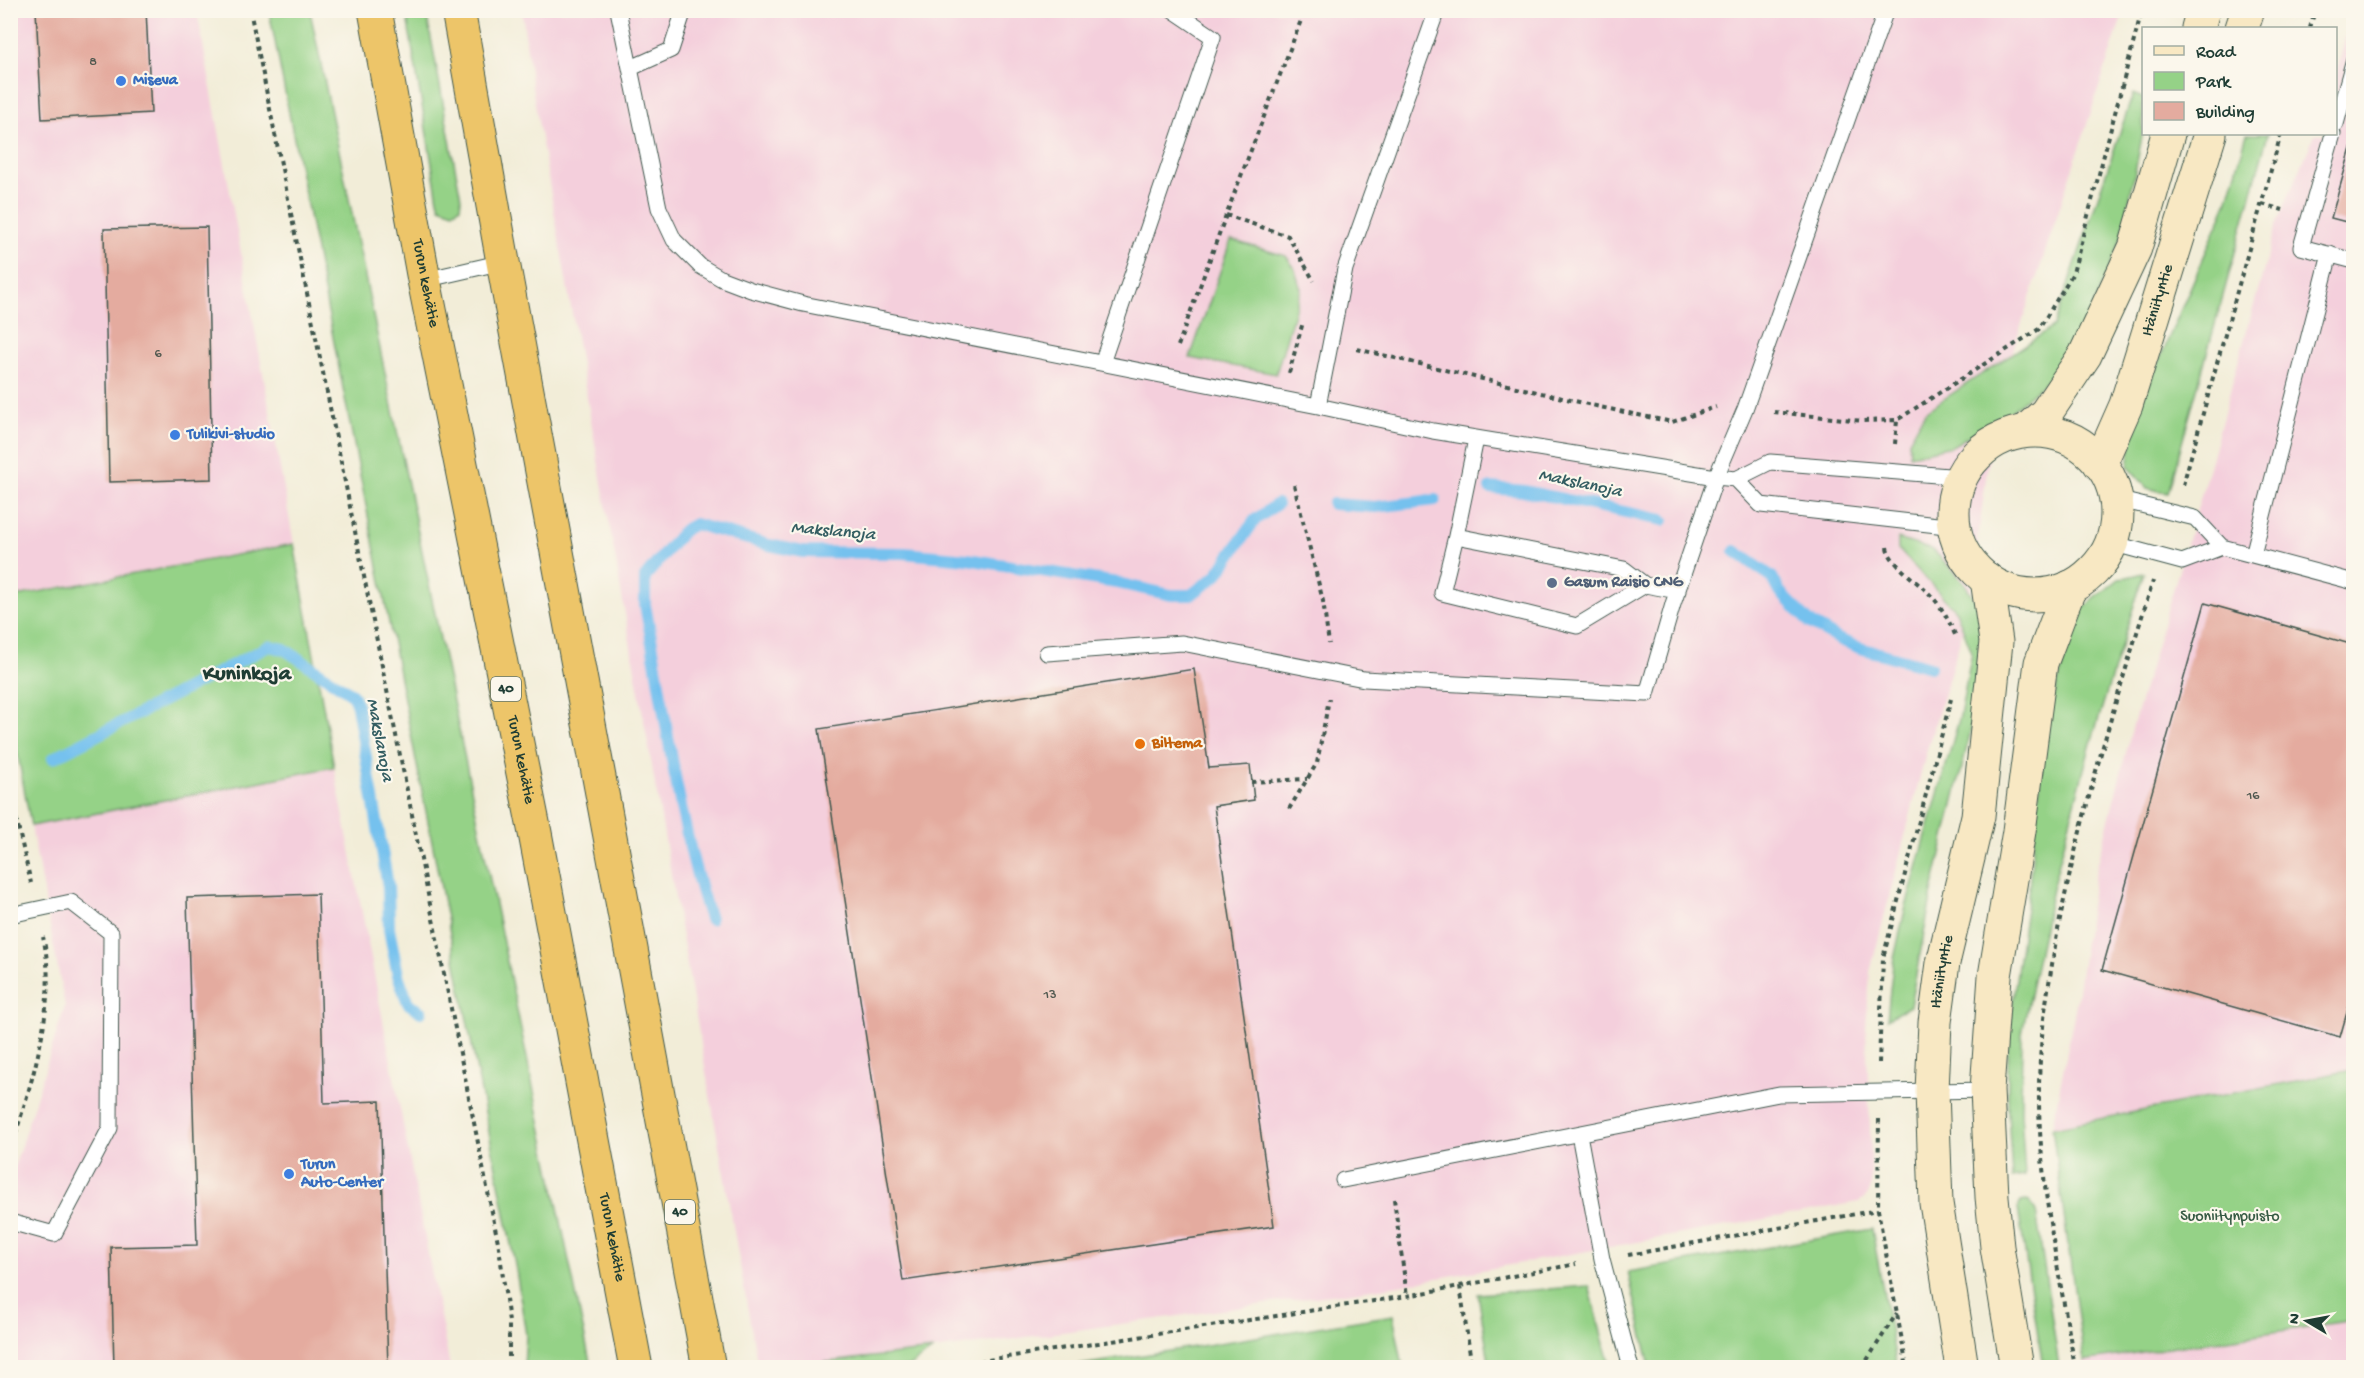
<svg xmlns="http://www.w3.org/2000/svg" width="2364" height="1378" viewBox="0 0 2364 1378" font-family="'Gochi Hand',sans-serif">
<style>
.built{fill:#f4cfdc}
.green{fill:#95d287;stroke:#5a885e;stroke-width:1.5}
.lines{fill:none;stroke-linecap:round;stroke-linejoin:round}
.stream{stroke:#74c1ee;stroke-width:12}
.building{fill:#e4ab9f}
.lane-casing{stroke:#3f574d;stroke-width:17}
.secondary-casing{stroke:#3f574d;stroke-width:35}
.highway-casing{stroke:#3f574d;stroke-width:35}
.path{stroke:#3f574d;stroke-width:4;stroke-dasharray:4.5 4.5;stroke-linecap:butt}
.lane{stroke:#fff;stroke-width:15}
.secondary{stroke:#f8e8c3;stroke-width:33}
.highway{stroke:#edc569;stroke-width:33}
.shop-dot{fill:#3f7fe0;stroke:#fbf7ec;stroke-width:2}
.service-dot{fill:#5c6f8a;stroke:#fbf7ec;stroke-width:2}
.food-dot{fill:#e8710a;stroke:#fbf7ec;stroke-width:2}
.labels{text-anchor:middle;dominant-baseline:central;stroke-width:4.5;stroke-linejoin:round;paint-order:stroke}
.number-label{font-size:14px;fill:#50584f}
.shield{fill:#fbf7ec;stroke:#61756b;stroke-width:1.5}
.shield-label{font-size:15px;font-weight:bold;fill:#1f3d34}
.shop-label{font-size:16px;font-weight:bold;fill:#366cbe;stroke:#fbf7ec;text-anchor:start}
.street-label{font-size:16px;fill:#1f3d34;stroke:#fbf7ec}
.service-label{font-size:16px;font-weight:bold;fill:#4e5e75;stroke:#fbf7ec;text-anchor:start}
.food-label{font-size:16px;font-weight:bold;fill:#c56008;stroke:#fbf7ec;text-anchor:start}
.park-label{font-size:16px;fill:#375b45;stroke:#fbf7ec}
.water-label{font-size:18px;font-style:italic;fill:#345e62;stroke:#fbf7ec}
.district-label{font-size:22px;font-weight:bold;fill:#1f3d34;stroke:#fbf7ec}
</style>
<rect width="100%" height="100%" fill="#fbf7ec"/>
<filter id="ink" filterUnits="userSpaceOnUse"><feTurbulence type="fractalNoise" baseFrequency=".0167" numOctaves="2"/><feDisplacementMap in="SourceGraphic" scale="12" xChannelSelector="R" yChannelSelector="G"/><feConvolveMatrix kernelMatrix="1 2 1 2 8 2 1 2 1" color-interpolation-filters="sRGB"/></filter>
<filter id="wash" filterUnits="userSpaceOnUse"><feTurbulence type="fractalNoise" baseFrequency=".008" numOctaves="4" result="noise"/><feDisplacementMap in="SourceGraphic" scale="24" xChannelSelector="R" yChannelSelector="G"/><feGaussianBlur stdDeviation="1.35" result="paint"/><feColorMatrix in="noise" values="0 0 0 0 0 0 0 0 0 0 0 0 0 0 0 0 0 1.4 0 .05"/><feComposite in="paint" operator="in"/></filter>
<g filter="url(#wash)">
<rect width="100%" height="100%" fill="#f2edd8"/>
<path class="built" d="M 11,11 L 197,11 L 294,544 L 11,597 Z
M 522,11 L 2124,11 L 1997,399 L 1967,617 L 1928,746 L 1870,972 L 1866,1028 L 1871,1151 L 1871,1188 L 1868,1195 L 1859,1202 L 1388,1287 L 933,1350 L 785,1367 L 758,1367 L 531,81 Z
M 2351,11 L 2353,11 L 2353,1070 L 2052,1128 L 2076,1005 L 2094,879 L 2133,725 L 2199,503 L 2277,222 L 2315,134 L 2336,134 L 2336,77 Z
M 334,767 L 450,1367 L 11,1368 L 11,1177 L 65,1006 L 31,826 Z
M 2353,1320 L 2353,1367 L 2085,1367 L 2084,1361 Z"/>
<path class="green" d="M 269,11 L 310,11 L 591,1367 L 524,1367 L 526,1335 L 516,1270 Z
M 406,11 L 426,11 L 461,199 L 460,207 L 453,212 L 440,207 L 438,200 Z
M 2133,94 L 2143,98 L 2143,132 L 2122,236 L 2091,312 L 2062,367 L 2009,413 L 1952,446 L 1910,455 L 1909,441 L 1926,411 L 2054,326 Z
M 2247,134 L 2268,134 L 2168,493 L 2147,488 L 2128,466 L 2136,414 L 2227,203 Z
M 1231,240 L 1286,256 L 1294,267 L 1301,289 L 1276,374 L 1190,358 Z
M 1898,539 L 1933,550 L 1964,582 L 1983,614 L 1970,734 L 1933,887 L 1910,1006 L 1887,1019 L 1893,963 L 1904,914 L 1960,716 L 1972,652 L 1956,611 L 1898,549 Z
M 294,544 L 334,767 L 31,826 L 11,718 L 11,597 Z
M 2144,573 L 2091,743 L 2052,889 L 2022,1033 L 2021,1112 L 2025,1176 L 2012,1178 L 2008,1112 L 2008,1036 L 2029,887 L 2046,727 L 2077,613 L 2119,579 Z
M 2353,1070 L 2353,1320 L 2084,1361 L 2052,1128 Z
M 2026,1201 L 2030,1202 L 2036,1211 L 2059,1367 L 2043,1367 L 2018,1208 L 2021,1202 Z
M 1872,1229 L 1897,1367 L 1650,1367 L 1628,1272 Z
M 1589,1286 L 1610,1367 L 1490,1367 L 1478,1294 Z
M 1393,1315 L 1403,1367 L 1069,1367 Z
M 933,1350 L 908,1367 L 785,1367 Z"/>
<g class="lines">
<path class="stream" d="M 1490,488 L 1525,491 L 1663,520
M 1333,504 L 1375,507 L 1435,500
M 1735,551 L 1772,577 L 1780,592 L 1809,622 L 1838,639 L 1860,648 L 1930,667
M 53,758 L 269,646 L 284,649 L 352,694 L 357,705 L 388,886 L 389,929 L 398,975 L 408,1003 L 421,1012
M 710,919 C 677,818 665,709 645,605 L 645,577 L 684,530 L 695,524 L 769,545 L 803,552 L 904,553 L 967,559 L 1117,583 L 1171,595 L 1191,595 L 1216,576 L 1255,520 L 1277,504"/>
</g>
<g id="blocks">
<path class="building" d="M 36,10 L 146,10 L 151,113 L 42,119 Z
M 2354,138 L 2354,224 L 2331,218 Z
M 207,227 L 212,479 L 109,482 L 104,229 Z
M 2205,603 L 2354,645 L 2354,988 L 2340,1037 L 2102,970 Z
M 1194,669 L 1209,768 L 1250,765 L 1254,800 L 1214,806 L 1274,1226 L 903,1281 L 819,729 Z
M 318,894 L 324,1103 L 380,1101 L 388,1368 L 114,1368 L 111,1247 L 197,1245 L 187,898 Z"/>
</g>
</g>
<g filter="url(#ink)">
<use href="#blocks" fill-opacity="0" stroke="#3f574d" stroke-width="1.5"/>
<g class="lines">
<defs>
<path id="lane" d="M 618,10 L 659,208 L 674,240 L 700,266 L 722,279 L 751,290 L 803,304 L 1318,406 L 1433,431 L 1716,477 L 1736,479 L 1770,462 L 1962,477
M 631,68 L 671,50 L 684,10
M 2336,124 L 2354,59
M 2333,134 L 2301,247 L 2354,261
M 424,280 L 503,262
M 1102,363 L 1213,37 L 1173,10
M 1318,406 L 1345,269 L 1437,10
M 1476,439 L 1456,536 L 1624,569 L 1645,585 L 1678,591
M 1736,479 L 1761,505 L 1955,527
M 2116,499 L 2195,518 L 2222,547 L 2354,582
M 1456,536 L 1442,593 L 1577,626 L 1645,585
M 2111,543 L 2182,562 L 2222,547
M 2253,555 L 2330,254
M 1047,653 L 1182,643 L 1364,679 L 1647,694 L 1673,604 L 1716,477 L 1745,409 L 1886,10
M 10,915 L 71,902 L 111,933 L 110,1128 L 54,1234 L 10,1222
M 1579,1134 L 1602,1259 L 1631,1368
M 1343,1180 L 1779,1094 L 1987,1090"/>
<g id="secondary">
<path d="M 2198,28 L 2203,10"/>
<path d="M 2242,28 L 2248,10"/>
<path d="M 2026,431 L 2046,413 L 2085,355 L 2135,248 L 2168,134"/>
<circle cx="2035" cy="513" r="82"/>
<path id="s1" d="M 2100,464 L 2126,405 L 2210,134"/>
<path id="s2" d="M 1962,1368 L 1936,1203 L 1932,1091 L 1935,1022 L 1943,963 L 1978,816 L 1996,642 L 1987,579"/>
<path d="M 2017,1368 L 1997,1247 L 1992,1197 L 1987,1090 L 1995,976 L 2019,831 L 2041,663 L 2070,587"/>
</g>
<g id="highway">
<path id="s3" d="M 375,10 L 424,280 L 535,833 L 636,1368"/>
<path d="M 458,10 L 503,262 L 709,1368"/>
</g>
</defs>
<use href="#lane" class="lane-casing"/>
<use href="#secondary" class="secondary-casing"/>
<use href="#highway" class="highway-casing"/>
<path class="path" d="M 250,10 L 499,1247 L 509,1322 L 509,1368
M 2310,28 L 2315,10
M 2262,204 L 2283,210
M 1226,215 L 1288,236 L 1314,281
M 1178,346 L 1226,215 L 1305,10
M 1357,349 L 1600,407 L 1672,422 L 1716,407
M 1289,373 L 1303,322
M 1774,412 L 1863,421 L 1897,420 L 2039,329 L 2073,273 L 2142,10
M 1895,444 L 1897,420
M 1294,485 L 1323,601 L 1329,644
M 2183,485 L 2281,134
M 1887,547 C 1889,564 1923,585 1934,599 C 1943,609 1951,625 1956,637
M 1251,782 L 1307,779
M 10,792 L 31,883
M 1289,809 L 1317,763 L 1329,699
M 1879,1063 L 1883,958 L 1951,699
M 1879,1119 L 1878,1210 L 1907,1368
M 10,1151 C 30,1088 59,1003 43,937
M 1394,1199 L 1407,1296
M 1628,1255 L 1878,1210
M 1460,1286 L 1472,1368
M 935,1368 L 1407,1296 L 1576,1264
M 1862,1368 L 1897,1313
M 2075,1368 C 2061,1280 2040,1191 2039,1102 C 2038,1046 2047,995 2056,940 C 2079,818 2116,700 2153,581"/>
<use href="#lane" class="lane"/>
<use href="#secondary" class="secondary"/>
<use href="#highway" class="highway"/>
</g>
</g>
<g class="shop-dot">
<circle cx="121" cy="81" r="6"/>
<circle cx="175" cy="435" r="6"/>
<circle cx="289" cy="1174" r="6"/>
</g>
<circle class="service-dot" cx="1552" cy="583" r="6"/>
<circle class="food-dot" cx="1140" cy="744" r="6"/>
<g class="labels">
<g class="number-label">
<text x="93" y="62">8</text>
<text x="158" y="354">6</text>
<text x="2253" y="796">16</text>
<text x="1050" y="995">13</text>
</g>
<g class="shield">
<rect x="491" y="677" width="30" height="24" rx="4.5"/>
<rect x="665" y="1200" width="30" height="24" rx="4.5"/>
</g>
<g class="shield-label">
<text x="506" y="689">40</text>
<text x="680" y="1212">40</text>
</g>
<g class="shop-label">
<text x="133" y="81">Miseva</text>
<text x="187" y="435">Tulikivi-studio</text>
<text x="301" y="1165">Turun<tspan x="301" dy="18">Auto-Center</tspan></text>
</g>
<g class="street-label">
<text stroke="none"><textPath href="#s3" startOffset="278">Turun kehätie</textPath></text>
<text stroke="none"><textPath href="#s1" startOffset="174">Itäniityntie</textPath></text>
<text stroke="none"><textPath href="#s3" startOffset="764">Turun kehätie</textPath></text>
<text stroke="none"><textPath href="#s2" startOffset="399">Itäniityntie</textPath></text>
<text stroke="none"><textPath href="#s3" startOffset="1250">Turun kehätie</textPath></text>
</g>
<g class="service-label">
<text x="1564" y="583">Gasum Raisio CNG</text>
</g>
<g class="food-label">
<text x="1152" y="744">Biltema</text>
</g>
<g class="park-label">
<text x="2230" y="1217">Suoniitynpuisto</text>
</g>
<g class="water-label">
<text transform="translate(1580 484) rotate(12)">Makslanoja</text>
<text transform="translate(833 532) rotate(5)">Makslanoja</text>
<text transform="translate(379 740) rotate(79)">Makslanoja</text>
</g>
<g class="district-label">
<text x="247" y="675">Kuninkoja</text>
</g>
</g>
<rect width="2364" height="1378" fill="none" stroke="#fbf7ec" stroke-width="36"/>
<rect x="2142" y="27" width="195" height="108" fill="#fbf7ec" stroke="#a3ada2" stroke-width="1.5"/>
<rect x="2154" y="46" width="30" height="9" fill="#f8e8c3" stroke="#a3ada2" stroke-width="1.5"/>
<text x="2196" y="57" font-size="18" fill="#1f3d34">Road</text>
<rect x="2154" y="72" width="30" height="18" fill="#95d287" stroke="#a3ada2" stroke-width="1.5"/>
<text x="2196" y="87" font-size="18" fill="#1f3d34">Park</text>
<rect x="2154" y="102" width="30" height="18" fill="#e4ab9f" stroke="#a3ada2" stroke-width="1.5"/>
<text x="2196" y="117" font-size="18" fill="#1f3d34">Building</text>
<g transform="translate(2307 1321) rotate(280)" stroke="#fbf7ec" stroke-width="4.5" paint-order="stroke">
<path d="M0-4.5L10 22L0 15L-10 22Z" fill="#1f3d34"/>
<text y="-9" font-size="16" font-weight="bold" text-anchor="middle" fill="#1f3d34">N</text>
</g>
</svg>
